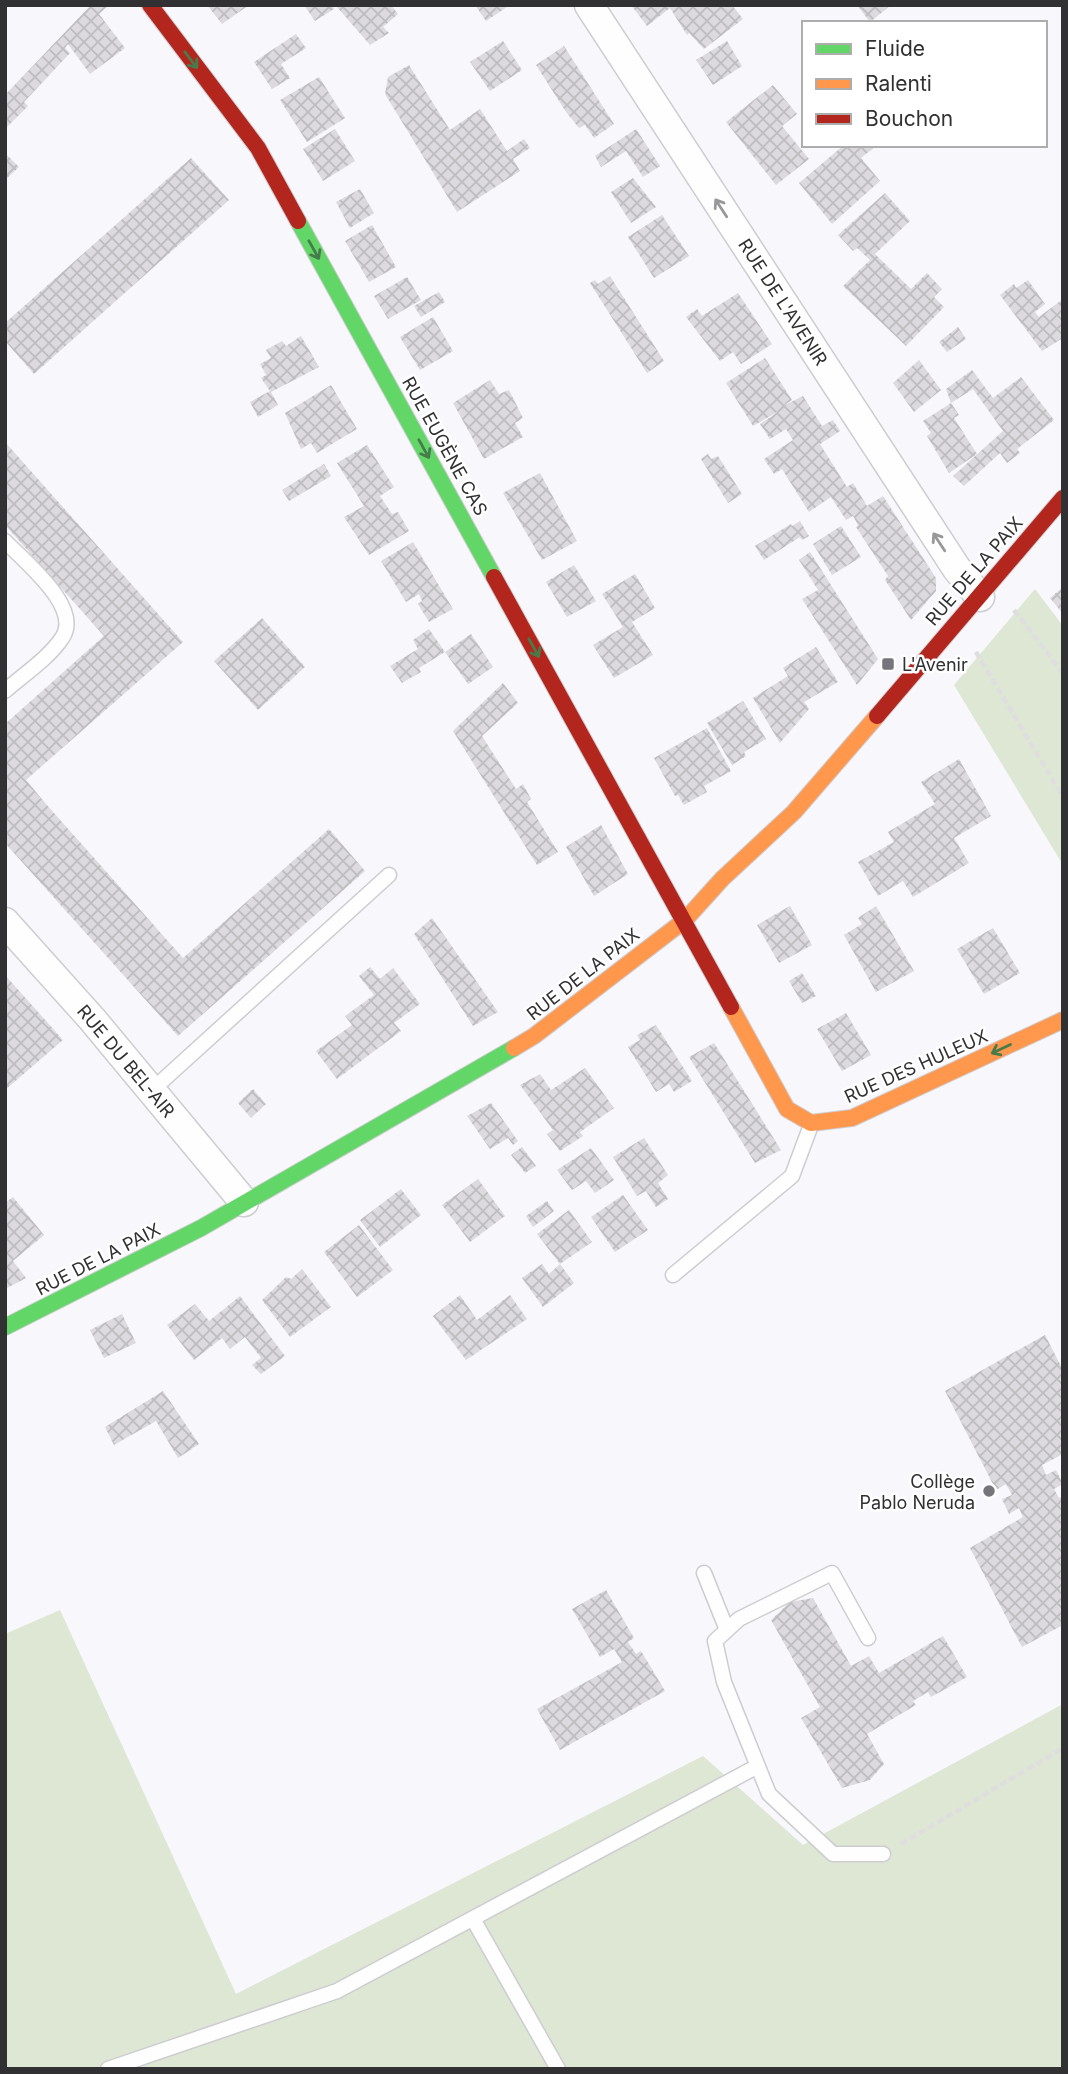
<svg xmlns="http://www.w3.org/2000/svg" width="1068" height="2074" viewBox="0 0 1068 2074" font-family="Inter,sans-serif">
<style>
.park{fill:#dee6d4}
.building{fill:url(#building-cross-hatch)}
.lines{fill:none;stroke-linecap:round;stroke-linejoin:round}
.lane-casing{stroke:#cdcdd1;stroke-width:17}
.street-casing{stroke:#cdcdd1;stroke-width:31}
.fast-casing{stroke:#cdcdd1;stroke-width:18}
.slow-casing{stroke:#cdcdd1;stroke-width:18}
.jam-casing{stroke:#cdcdd1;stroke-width:18}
.path{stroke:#dededf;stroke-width:4.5;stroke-dasharray:7 3.5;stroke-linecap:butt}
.lane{stroke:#fefeff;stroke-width:14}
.street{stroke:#fefeff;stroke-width:28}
.fast{stroke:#63d668;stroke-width:16}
.slow{stroke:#ff974d;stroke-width:16}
.jam{stroke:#b3261e;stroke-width:16}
.oneway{stroke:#487b4b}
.oneway2{stroke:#98989a}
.poi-dot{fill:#76767a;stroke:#fff;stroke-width:2.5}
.labels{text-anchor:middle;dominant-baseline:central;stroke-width:5;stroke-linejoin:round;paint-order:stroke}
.street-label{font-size:18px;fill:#313134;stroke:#fff}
.poi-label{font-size:18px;fill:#313134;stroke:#fff;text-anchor:start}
</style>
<defs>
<pattern id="building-cross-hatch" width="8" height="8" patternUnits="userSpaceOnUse" patternTransform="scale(1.75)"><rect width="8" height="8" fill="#dcdade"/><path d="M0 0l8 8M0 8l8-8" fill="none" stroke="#bdbcbf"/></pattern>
</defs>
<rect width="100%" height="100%" fill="#f7f7fc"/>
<path class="park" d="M 1035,589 L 1063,626 L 1063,865 L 954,685 Z
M 60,1610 L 236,1994 L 703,1756 L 803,1845 L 1063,1704 L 1063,2069 L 5,2069 L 5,1634 Z"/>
<path class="building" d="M 91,5 L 109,5 L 99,14 L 125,48 L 90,74 L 68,44 L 65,48 L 70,53 L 24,102 L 28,106 L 5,129 L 5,95 Z
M 207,5 L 249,5 L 222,24 Z
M 304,5 L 332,5 L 334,9 L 315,21 Z
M 339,5 L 391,5 L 398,14 L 383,27 L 389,33 L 370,45 L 337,7 Z
M 475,5 L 510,5 L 486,21 Z
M 631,5 L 732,5 L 743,19 L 704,49 L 689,33 L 687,35 L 670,8 L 647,26 Z
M 857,5 L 891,5 L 870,22 Z
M 296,34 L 306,48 L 281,64 L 290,78 L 272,89 L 254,62 Z
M 503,41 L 522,70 L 490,91 L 470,62 Z
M 727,41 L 742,66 L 713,85 L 696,60 Z
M 564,46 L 614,124 L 594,138 L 585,125 L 579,128 L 566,112 L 536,65 Z
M 409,65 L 450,130 L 480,109 L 507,151 L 524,139 L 530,148 L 513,159 L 520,171 L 457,212 L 385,94 L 388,77 Z
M 319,77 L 345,118 L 307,142 L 280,100 Z
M 773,85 L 797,114 L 782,126 L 809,159 L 776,185 L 726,122 Z
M 335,129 L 355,161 L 323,181 L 303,149 Z
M 636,129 L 660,166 L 643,177 L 626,151 L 601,167 L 595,156 Z
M 844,145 L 877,145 L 861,158 L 880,181 L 832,224 L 799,183 Z
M 5,153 L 19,167 L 5,180 Z
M 191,158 L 229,200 L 34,374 L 5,341 L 5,323 Z
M 633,178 L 656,207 L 631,223 L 611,192 Z
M 360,189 L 374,213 L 350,228 L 336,202 Z
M 885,193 L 910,221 L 875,254 L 911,289 L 927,273 L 942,289 L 934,297 L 944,307 L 906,346 L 843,286 L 870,260 L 857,248 L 853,251 L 838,235 Z
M 662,215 L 689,256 L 654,278 L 628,237 Z
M 372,225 L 396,267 L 369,282 L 345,241 Z
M 610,276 L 664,361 L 647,373 L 590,283 L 595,280 L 598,284 Z
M 407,277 L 421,300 L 388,319 L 374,296 Z
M 1028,280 L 1045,304 L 1035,312 L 1039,317 L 1063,299 L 1063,338 L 1042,351 L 1000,295 L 1014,284 L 1016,288 Z
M 439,292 L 445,302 L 421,317 L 414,306 Z
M 738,293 L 772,344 L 741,364 L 733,352 L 720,361 L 686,317 L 697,309 L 702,316 Z
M 433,317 L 453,351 L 420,370 L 400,337 Z
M 958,327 L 966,339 L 947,352 L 939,342 Z
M 301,336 L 319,367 L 271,392 L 278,405 L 258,417 L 250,402 L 270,391 L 261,378 L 266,375 L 260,364 L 271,358 L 266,350 L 282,341 L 286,346 Z
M 765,358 L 792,400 L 783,406 L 803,396 L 822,426 L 833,420 L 840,431 L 820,444 L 847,487 L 853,483 L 867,506 L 883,496 L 936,578 L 936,591 L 911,620 L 885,580 L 888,576 L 856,527 L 858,525 L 853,516 L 846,520 L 831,497 L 809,512 L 782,469 L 774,474 L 764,459 L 793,440 L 786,429 L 770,439 L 760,424 L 779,411 L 753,426 L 726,383 Z
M 919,360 L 941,390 L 914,412 L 893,383 Z
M 972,370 L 993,398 L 1021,377 L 1054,420 L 1017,449 L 1020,453 L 1007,463 L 1000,453 L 964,486 L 953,476 L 1003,431 L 973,389 L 951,403 L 959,415 L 954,418 L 977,454 L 949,473 L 927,436 L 931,433 L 923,421 L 951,403 L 946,389 Z
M 490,380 L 499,394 L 509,390 L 523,418 L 515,423 L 523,437 L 484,459 L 453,403 Z
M 331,385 L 357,429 L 317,453 L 311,443 L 301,449 L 285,413 Z
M 5,442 L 183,642 L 26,780 L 46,804 L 183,958 L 329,829 L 365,871 L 178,1036 L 5,843 L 5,724 L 104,636 L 5,525 Z
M 367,445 L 394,487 L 380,496 L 392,514 L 398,512 L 409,531 L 369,555 L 344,517 L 364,506 L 337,463 Z
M 708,454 L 711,459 L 718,456 L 742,494 L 728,503 L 701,459 Z
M 324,464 L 331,476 L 289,501 L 282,490 Z
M 540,473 L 577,541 L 542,560 L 503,493 Z
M 800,521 L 809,536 L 802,540 L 800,537 L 764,560 L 755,546 L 791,524 L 792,526 Z
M 841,526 L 861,557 L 832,575 L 813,544 Z
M 413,542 L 453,609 L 429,622 L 418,604 L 422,601 L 419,594 L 406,602 L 381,561 Z
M 810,552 L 878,659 L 857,685 L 802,599 L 818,590 L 799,560 Z
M 574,565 L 596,601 L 567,617 L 546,582 Z
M 635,574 L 655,608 L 632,622 L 653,655 L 614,678 L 593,645 L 623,627 L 602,594 Z
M 1063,587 L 1063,614 L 1050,598 Z
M 262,618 L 305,667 L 258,710 L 214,661 Z
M 429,629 L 445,652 L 419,668 L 421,672 L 402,683 L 390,666 L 418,649 L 413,640 Z
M 471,634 L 493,667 L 468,684 L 445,652 Z
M 816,647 L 838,682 L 804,702 L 809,709 L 780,743 L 753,698 L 788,676 L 783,668 Z
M 503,683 L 518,703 L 482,736 L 516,789 L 523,784 L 531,799 L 527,802 L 558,852 L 537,865 L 453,731 Z
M 743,701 L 766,739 L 744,752 L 746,756 L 732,765 L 707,723 Z
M 707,728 L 731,771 L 704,786 L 707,792 L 684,805 L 678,795 L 675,796 L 654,758 Z
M 959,759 L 991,816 L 954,838 L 969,863 L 913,897 L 903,881 L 878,896 L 858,862 L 894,842 L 888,832 L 935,804 L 921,782 Z
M 601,825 L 628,874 L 594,896 L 566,847 Z
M 790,906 L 812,945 L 779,963 L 757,925 Z
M 876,906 L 914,971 L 876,992 L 844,935 L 862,924 L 858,918 Z
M 432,918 L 498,1012 L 473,1026 L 414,934 Z
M 993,928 L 1020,973 L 984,994 L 957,949 Z
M 370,967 L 380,979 L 393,968 L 420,1004 L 394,1023 L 401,1031 L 337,1079 L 316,1051 L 352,1025 L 345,1016 L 374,995 L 359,976 Z
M 802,973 L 816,996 L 802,1003 L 789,981 Z
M 5,975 L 63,1040 L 5,1090 Z
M 846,1013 L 871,1055 L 842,1071 L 817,1029 Z
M 656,1025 L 692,1081 L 674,1092 L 669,1084 L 656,1092 L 628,1047 L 640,1040 L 637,1035 Z
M 714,1043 L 781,1150 L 755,1163 L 689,1057 Z
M 585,1068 L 614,1108 L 580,1132 L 583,1136 L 560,1151 L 547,1134 L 553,1130 L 520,1085 L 540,1074 L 551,1090 Z
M 253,1089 L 266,1104 L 251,1118 L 238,1103 Z
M 491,1103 L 518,1141 L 513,1145 L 508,1138 L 490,1149 L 467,1116 Z
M 644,1138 L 668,1175 L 658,1183 L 668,1199 L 656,1207 L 646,1191 L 637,1196 L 613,1157 Z
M 522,1147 L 536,1166 L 525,1173 L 511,1155 Z
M 591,1148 L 614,1180 L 595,1193 L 586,1181 L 572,1190 L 557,1170 Z
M 478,1179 L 505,1216 L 470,1242 L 442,1205 Z
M 401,1189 L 421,1215 L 380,1247 L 360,1220 Z
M 623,1195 L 648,1230 L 615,1252 L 591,1217 Z
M 13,1197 L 44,1235 L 13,1261 L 26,1278 L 7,1288 L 5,1203 Z
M 547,1201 L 554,1211 L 533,1227 L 526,1216 Z
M 569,1210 L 592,1242 L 560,1264 L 537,1234 Z
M 359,1225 L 393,1270 L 357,1297 L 324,1252 Z
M 542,1264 L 549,1274 L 560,1264 L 574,1283 L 543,1307 L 522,1278 Z
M 302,1269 L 331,1307 L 290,1337 L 262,1300 L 286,1277 L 291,1279 Z
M 460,1295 L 477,1320 L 510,1295 L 527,1319 L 466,1360 L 433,1316 Z
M 240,1296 L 285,1356 L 261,1374 L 252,1365 L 261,1358 L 245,1337 L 230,1349 L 222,1338 L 194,1360 L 167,1325 L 195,1304 L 209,1321 Z
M 122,1314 L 136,1343 L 104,1358 L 90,1330 Z
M 1045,1335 L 1063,1370 L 1063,1454 L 1042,1465 L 1046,1475 L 1056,1470 L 1063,1484 L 1054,1489 L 1059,1498 L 1063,1496 L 1063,1625 L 1022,1647 L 970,1548 L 1023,1517 L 1019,1508 L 1009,1514 L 1002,1499 L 1012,1495 L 1006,1484 L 996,1490 L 945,1391 Z
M 163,1391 L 199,1444 L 178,1458 L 156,1421 L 114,1445 L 105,1427 Z
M 606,1590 L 634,1638 L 628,1642 L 636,1654 L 641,1651 L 665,1691 L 560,1750 L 537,1709 L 622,1662 L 614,1649 L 600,1657 L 572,1609 Z
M 813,1598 L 851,1666 L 869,1656 L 879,1673 L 943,1636 L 967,1677 L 931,1697 L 928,1692 L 913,1701 L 916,1705 L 867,1734 L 884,1764 L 870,1780 L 842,1788 L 801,1718 L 820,1707 L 771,1620 L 790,1602 Z"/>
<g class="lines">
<defs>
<path id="lane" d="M 5,541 C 25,562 83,608 62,638 C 49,658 23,675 5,691
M 151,1091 L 389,875
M 673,1275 L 792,1176 L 811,1125
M 704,1573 L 727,1630
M 868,1638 L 832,1573 L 739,1619 L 715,1641 L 724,1682 L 769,1794 L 833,1854 L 883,1854
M 473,1919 L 558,2069
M 108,2069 L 337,1991 L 756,1767"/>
<path id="street" d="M 589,5 L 957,569 L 980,597
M 5,922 L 92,1019 L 244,1202"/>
<path id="fast" d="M 298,221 L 494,577
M 5,1327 L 201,1228 L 514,1048"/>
<path id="slow" d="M 731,1007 L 787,1109 L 811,1123 L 852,1118 L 1063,1020
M 514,1048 L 534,1036 L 685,920 L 722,879 L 794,812 L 877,716"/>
<path id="jam" d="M 150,5 L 258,148 L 298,221
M 494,577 L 731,1007
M 877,716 L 1063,498"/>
</defs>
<use href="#lane" class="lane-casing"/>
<use href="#street" class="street-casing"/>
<use href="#fast" class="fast-casing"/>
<use href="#slow" class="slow-casing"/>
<use href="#jam" class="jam-casing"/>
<path class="path" d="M 1014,610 L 1063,673
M 976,652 L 1063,797
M 901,1844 L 1063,1748"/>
<use href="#lane" class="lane"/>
<use href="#street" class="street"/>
<use href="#fast" class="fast"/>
<use href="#slow" class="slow"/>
<use href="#jam" class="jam"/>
</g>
<defs><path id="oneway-shaft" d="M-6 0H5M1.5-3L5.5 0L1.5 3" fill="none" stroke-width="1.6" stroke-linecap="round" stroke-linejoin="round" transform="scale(1.75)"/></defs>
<g class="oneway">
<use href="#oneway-shaft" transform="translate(191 60) rotate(53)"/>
<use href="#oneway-shaft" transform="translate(314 250) rotate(61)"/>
<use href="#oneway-shaft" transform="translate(424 449) rotate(61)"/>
<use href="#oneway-shaft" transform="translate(534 648) rotate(61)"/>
<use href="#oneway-shaft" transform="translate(1001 1049) rotate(155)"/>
</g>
<g class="oneway2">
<use href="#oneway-shaft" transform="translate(721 208) rotate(-123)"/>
<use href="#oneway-shaft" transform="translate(939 542) rotate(-123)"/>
</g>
<g class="poi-dot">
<rect x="881" y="657" width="14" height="14" rx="3.5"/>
<circle cx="989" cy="1491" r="7"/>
</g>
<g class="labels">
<g class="street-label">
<text transform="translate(783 302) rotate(57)">RUE DE L'AVENIR</text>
<text transform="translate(445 446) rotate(61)">RUE EUGÈNE CAS</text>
<text transform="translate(974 571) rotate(-49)">RUE DE LA PAIX</text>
<text transform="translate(583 974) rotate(-38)">RUE DE LA PAIX</text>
<text transform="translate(126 1061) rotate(50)">RUE DU BEL-AIR</text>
<text transform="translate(916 1066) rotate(-24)">RUE DES HULEUX</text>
<text transform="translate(98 1259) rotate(-27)">RUE DE LA PAIX</text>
</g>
<g class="poi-label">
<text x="902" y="664">L'Avenir</text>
<text x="975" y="1481" text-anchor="end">Collège<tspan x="975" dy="21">Pablo Neruda</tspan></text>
</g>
</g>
<rect width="1068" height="2074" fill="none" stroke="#313134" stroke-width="14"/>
<rect x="802" y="21" width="245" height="126" fill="#ffffff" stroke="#adadae" stroke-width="2"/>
<rect x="816" y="44" width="35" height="10" fill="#63d668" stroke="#adadae" stroke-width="2"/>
<text x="865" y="56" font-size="21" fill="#313134">Fluide</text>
<rect x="816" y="79" width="35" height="10" fill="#ff974d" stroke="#adadae" stroke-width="2"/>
<text x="865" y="91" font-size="21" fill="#313134">Ralenti</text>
<rect x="816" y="114" width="35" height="10" fill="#b3261e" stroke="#adadae" stroke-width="2"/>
<text x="865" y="126" font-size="21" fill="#313134">Bouchon</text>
</svg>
